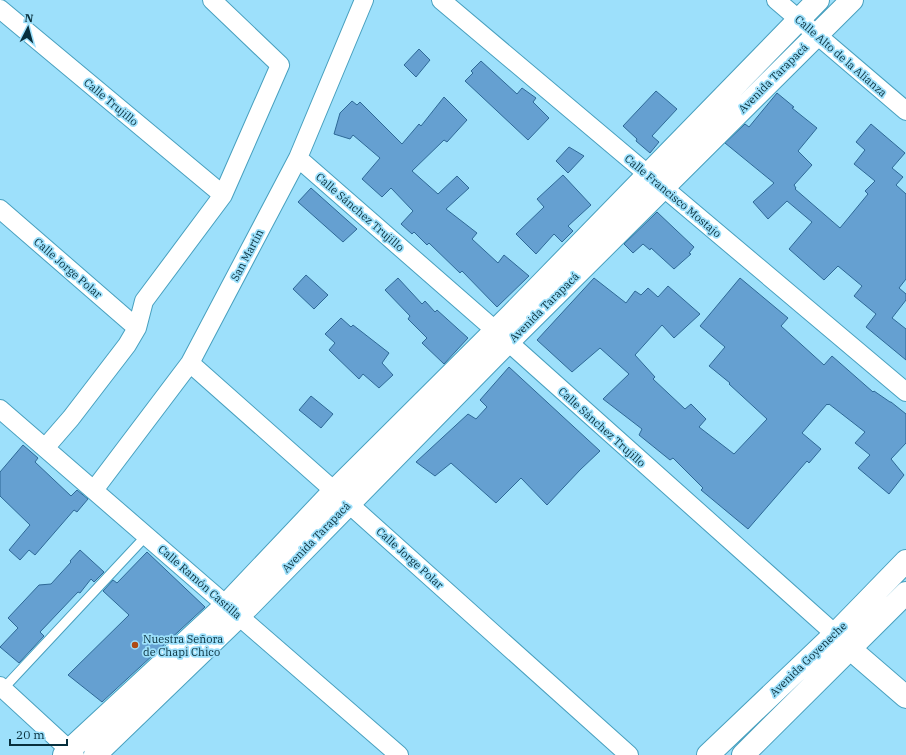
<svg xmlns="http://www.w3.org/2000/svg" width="906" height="755" viewBox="0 0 906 755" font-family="'IBM Plex Serif',serif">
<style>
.building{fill:#65a0d1;stroke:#2e6997}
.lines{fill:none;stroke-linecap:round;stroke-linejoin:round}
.lane-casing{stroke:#48a0bf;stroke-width:11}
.street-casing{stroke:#48a0bf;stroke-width:20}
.secondary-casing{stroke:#48a0bf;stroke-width:24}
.lane{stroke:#fff;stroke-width:9}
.street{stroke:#fff;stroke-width:18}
.secondary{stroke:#fff;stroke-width:22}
.poi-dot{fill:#ae4b13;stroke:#9de0fb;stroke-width:1.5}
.labels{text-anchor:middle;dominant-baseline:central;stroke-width:3.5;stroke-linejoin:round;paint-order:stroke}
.street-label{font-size:11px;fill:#082f3c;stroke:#9de0fb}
.poi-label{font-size:11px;fill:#082f3c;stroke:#9de0fb;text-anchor:start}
</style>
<rect width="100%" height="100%" fill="#9de0fb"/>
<path class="building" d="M 419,49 L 430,60 L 416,77 L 404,65 Z
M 481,61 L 517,94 L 522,88 L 536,98 L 533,102 L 549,118 L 528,140 L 465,81 L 473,73 L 471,71 Z
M 656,91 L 677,109 L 652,136 L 659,142 L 650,153 L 636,141 L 637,139 L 623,126 Z
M 777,93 L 794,107 L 792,108 L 817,128 L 798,151 L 812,165 L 794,185 L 796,188 L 795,189 L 840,228 L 868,194 L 865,191 L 875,181 L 854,164 L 865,150 L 856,142 L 871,124 L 905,153 L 892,168 L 903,177 L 896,185 L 906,194 L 906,279 L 899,288 L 906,294 L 906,300 L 892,318 L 906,329 L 906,360 L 866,327 L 876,314 L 854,296 L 862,286 L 838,266 L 824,280 L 789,249 L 812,222 L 787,201 L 768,219 L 753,202 L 774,183 L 725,143 L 745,124 L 749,127 Z
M 444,97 L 467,120 L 447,142 L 444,140 L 412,171 L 438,194 L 457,176 L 469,188 L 446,209 L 477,233 L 472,239 L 498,263 L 504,255 L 529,276 L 497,307 L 462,271 L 460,273 L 429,243 L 427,245 L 414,232 L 412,234 L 401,224 L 413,211 L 391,188 L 382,197 L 362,179 L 380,158 L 353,135 L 350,139 L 334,134 L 340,113 L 352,101 L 357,105 L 360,102 L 402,144 L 419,124 L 421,126 Z
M 569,147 L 584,156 L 568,173 L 556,161 Z
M 563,175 L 591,205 L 568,226 L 573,231 L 562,242 L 554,234 L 536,254 L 516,234 L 544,207 L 537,199 Z
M 311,188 L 357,229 L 343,242 L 298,202 Z
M 657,212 L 694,247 L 689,253 L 691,254 L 674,269 L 651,248 L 650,250 L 643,244 L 633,253 L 624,244 Z
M 306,275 L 328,295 L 314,309 L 293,289 Z
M 398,278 L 422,304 L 425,301 L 435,312 L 437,310 L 468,338 L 444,364 L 422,343 L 427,338 L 408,319 L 410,316 L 385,290 Z
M 594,278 L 626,303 L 635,291 L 641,295 L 648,288 L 658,297 L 668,286 L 700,314 L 674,338 L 662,325 L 635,355 L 655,377 L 653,379 L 685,409 L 691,404 L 706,419 L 699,427 L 734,454 L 767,419 L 729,384 L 730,383 L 709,366 L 725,347 L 700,326 L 740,278 L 788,318 L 781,326 L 824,365 L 832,356 L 873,392 L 874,391 L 890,402 L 891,402 L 906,414 L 906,443 L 891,459 L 904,475 L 889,494 L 858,468 L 870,455 L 855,443 L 865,432 L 829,404 L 828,405 L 827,404 L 802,433 L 821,449 L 809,463 L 807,461 L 748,529 L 701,490 L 703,488 L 673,458 L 670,460 L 639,435 L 642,429 L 603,399 L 629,374 L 600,348 L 572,372 L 537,340 Z
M 341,318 L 351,327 L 353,325 L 389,353 L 382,363 L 393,375 L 379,388 L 363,374 L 359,379 L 329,350 L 335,343 L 325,334 Z
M 509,367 L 600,451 L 580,470 L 547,505 L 521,478 L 496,503 L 451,463 L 435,476 L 416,462 L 468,414 L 476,419 L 487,407 L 480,400 Z
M 311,396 L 333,414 L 321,428 L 299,410 Z
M 23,445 L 38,458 L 35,462 L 71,496 L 77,490 L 88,499 L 77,512 L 74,510 L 35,555 L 29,550 L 20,560 L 9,550 L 30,525 L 0,496 L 0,472 Z
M 80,550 L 104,572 L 94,582 L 91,579 L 80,593 L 78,592 L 40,632 L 44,636 L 19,663 L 0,647 L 18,628 L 8,618 L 39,585 L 51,584 L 71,562 L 70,561 Z
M 147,552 L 205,607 L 102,702 L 68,675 L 129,615 L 103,591 L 113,580 L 117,583 Z"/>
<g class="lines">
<defs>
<path id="lane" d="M 3,689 L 146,536"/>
<path id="street" d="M 441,0 L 906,392
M 776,0 L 906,111
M 0,9 L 223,195
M 298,158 L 496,331 L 835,634
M 0,209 L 137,328
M 190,363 L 349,504 L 629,755
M 0,409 L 399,755
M 45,448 L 71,418 L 127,345 L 137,328 L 144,301 L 223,195 L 280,65 L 212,0
M 94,490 L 190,363 L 298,158 L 364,0
M 0,686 L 75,755"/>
<path id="secondary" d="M 840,640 L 906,697
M 64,755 L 226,605 L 334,491 L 512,314 L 818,0
M 95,755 L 239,616 L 492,358 L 852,0
M 708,755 L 835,634 L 906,561
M 743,755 L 906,593"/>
</defs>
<use href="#lane" class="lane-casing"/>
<use href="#street" class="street-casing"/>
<use href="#secondary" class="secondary-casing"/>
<use href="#lane" class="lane"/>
<use href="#street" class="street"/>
<use href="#secondary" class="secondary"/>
</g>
<circle class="poi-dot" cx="135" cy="645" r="4"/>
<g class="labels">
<g class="street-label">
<text transform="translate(841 56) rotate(41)">Calle Alto de la Alianza</text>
<text transform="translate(773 78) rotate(-45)">Avenida Tarapacá</text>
<text transform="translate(111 102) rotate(40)">Calle Trujillo</text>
<text transform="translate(673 196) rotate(40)">Calle Francisco Mostajo</text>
<text transform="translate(360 212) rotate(41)">Calle Sánchez Trujillo</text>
<text transform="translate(247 255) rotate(-62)">San Martín</text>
<text transform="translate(68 268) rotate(41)">Calle Jorge Polar</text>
<text transform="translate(544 307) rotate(-45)">Avenida Tarapacá</text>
<text transform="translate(602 427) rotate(42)">Calle Sánchez Trujillo</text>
<text transform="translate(316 537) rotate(-46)">Avenida Tarapacá</text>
<text transform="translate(410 558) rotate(42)">Calle Jorge Polar</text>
<text transform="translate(200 582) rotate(41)">Calle Ramón Castilla</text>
<text transform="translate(808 659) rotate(-44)">Avenida Goyeneche</text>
</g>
<g class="poi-label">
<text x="143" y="639">Nuestra Señora<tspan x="143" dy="13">de Chapi Chico</tspan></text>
</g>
</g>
<g transform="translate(28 28) rotate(6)" stroke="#9de0fb" stroke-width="3" paint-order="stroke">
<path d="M0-3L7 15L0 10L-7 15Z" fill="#082f3c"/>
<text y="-6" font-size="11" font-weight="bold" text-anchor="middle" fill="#082f3c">N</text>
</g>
<path d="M10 739v6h57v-6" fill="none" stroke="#082f3c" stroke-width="2"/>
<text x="16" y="739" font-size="12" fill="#082f3c" stroke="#9de0fb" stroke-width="3" paint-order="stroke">20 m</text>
</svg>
